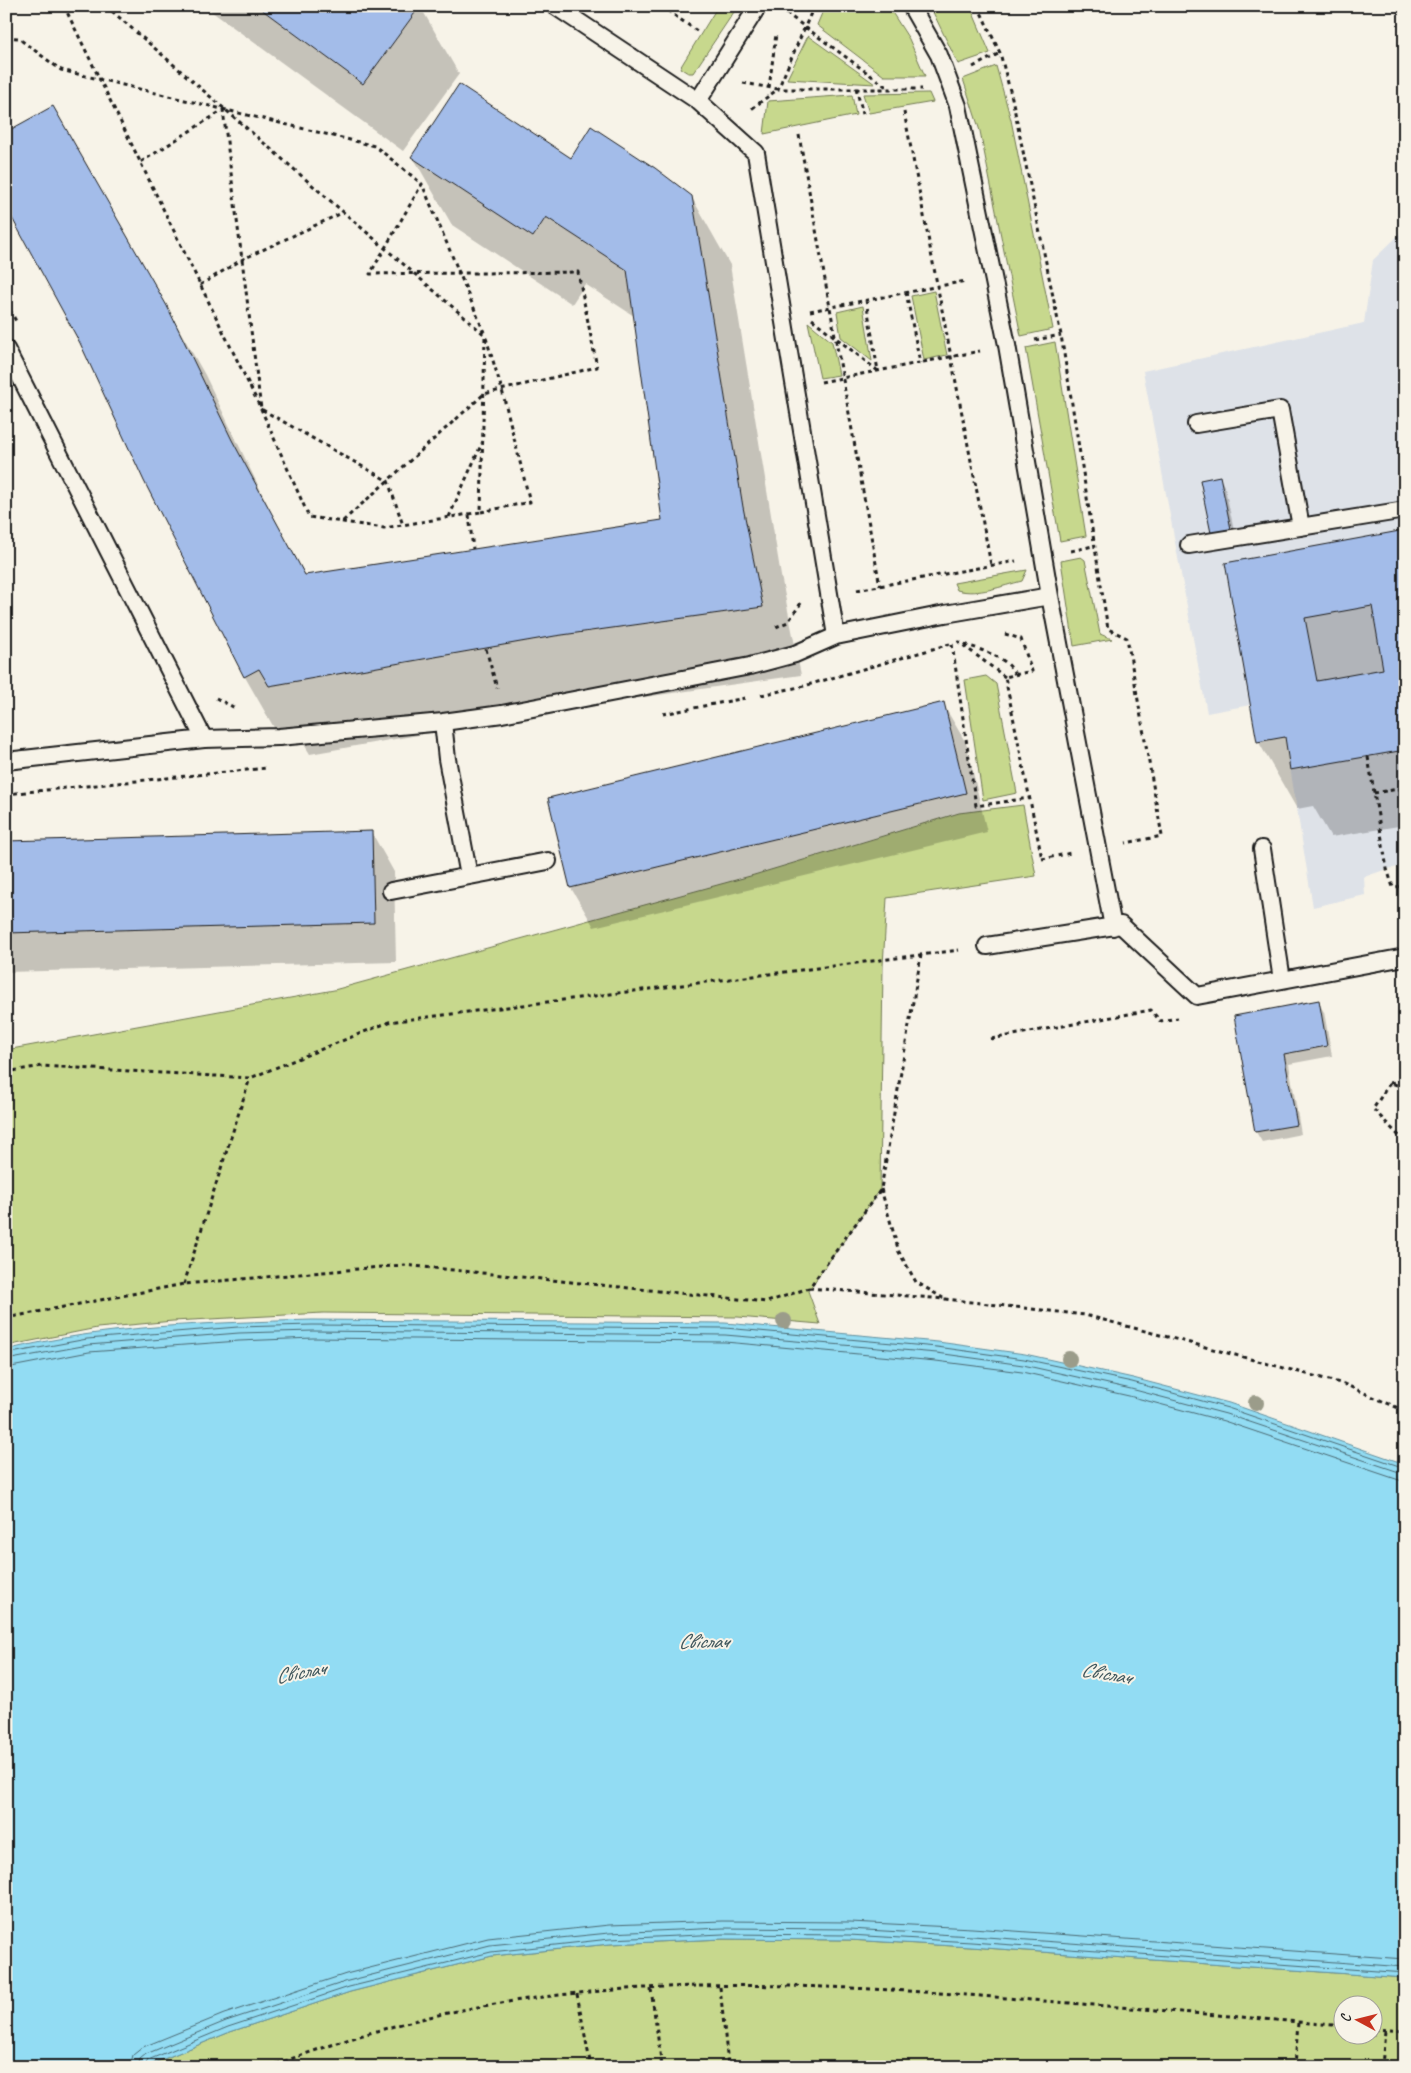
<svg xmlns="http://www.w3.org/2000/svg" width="1411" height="2073" viewBox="0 0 1411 2073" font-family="Caveat,sans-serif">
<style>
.built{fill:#dee2e8}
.green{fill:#c7d88d;stroke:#727a54;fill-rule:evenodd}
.water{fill:#92dcf3;stroke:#638f9d}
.shadow{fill:#0003}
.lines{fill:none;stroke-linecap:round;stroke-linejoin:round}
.shore{stroke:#4b6972;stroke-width:1}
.building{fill:#a3bce9;stroke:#1c1c1c;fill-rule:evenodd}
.lane-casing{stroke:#1c1c1c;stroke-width:20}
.path{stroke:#1c1c1c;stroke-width:3;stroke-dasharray:4 4;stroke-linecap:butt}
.lane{stroke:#f7f3e8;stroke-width:16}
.tree{fill:#9b9c8a}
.labels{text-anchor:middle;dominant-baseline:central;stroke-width:4;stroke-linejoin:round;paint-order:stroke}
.water-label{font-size:21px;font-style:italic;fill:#3f565c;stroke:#f7f3e8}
</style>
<rect width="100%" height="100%" fill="#f7f3e8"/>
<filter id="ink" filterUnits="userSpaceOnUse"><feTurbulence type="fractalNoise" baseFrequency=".02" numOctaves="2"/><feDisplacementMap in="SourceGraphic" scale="10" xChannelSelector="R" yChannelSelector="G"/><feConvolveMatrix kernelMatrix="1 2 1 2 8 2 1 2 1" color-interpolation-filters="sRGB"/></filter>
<g filter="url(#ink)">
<path class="built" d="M 1405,229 L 1405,866 L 1387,869 L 1364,877 L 1365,895 L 1313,907 L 1285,737 L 1257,742 L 1250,705 L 1207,713 L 1143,371 L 1364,323 L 1373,260 Z"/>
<path class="green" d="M 718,6 L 738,6 L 693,73 L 688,73 L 680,68 Z
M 825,6 L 888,6 L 909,39 L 925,76 L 884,76 L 817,25 Z
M 930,6 L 970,6 L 990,53 L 958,64 Z
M 808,36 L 875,84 L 787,79 Z
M 996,66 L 1011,120 L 1053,329 L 1021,336 L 980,131 L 963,79 Z
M 929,93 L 933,102 L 869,113 L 863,94 Z
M 852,95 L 856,115 L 764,134 L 768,101 Z
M 934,291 L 947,355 L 924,360 L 911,296 Z
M 863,306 L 872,361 L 841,337 L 837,312 Z
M 808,322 L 832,342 L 839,375 L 820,378 Z
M 1055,342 L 1086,536 L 1060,541 L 1026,348 Z
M 1081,557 L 1085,560 L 1100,634 L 1112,639 L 1074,646 L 1061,561 Z
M 1027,570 L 1022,581 C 1002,586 978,596 957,590 L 954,583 Z
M 986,676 L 996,684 L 1017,793 L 983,800 L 965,680 Z
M 1023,805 L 1036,876 L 887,898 L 883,966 L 880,1190 L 808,1291 L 820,1324 L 738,1317 L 323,1313 L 173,1321 L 97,1328 L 6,1346 L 6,1050 L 334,990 L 754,875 L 959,813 Z
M 723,1939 L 849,1940 L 971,1947 L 1405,1978 L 1405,2067 L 144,2067 L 230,2032 L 350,1992 L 492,1956 L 610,1944 ZM 1344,2006 L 1374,2006 L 1374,2036 L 1344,2036 Z"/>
<path class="water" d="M 312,1320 L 725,1323 L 938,1342 L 1025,1354 L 1133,1378 L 1229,1403 L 1405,1464 L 1405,1978 L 971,1947 L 849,1940 L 723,1939 L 610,1944 L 492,1956 L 350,1992 L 230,2032 L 144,2067 L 6,2067 L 6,1350 C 106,1325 210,1323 312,1320 Z"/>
<path class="shadow" d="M 204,6 L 420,6 L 459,74 L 403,151 Z
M 413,157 L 691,196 L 730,265 L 781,576 L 801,675 L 595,704 L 310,754 L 299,736 L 284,745 L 245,677 L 146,481 L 92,176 L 205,375 L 270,510 L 306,576 L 663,521 L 634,316 L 585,284 L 572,304 L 452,225 Z
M 1220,478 L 1225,488 L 1236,539 L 1218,543 L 1212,533 Z
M 1405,531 L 1405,825 L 1331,837 L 1313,806 L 1297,809 L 1258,741 L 1227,564 Z
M 943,704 L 966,743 L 987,832 L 594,927 L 571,888 L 550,799 Z
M 372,833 L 394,872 L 396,962 L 6,972 L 6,842 Z
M 1318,1002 L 1324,1012 L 1332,1056 L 1289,1064 L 1301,1134 L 1262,1142 L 1256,1132 L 1235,1017 Z"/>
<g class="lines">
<path class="shore" d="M 6,1354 L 87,1339 L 238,1327 L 312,1325 L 725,1328 L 937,1347 L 1024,1359 L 1132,1382 L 1228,1408 L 1405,1468
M 6,1360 L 88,1345 L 239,1333 L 313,1331 L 725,1335 L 937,1353 L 1023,1365 L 1131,1389 L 1226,1414 L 1405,1474
M 6,1368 L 89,1352 L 239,1341 L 313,1338 L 725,1342 L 936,1361 L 1022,1372 L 1129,1396 L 1224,1421 L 1405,1482
M 130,2067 L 133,2055 L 143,2047 L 224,2014 L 346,1974 L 488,1938 L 609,1925 L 723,1921 L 850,1922 L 972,1928 L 1405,1959
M 138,2067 L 140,2059 L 146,2054 L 226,2021 L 348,1981 L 490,1945 L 609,1933 L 723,1928 L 849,1929 L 972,1936 L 1405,1967
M 144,2067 L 148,2060 L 228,2027 L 349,1987 L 491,1952 L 610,1939 L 723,1934 L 849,1935 L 971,1942 L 1405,1973"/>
</g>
<path class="building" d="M 257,6 L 420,6 L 363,84 Z
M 459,84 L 571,158 L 591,126 L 655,168 L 692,196 L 743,507 L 763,607 L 555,636 L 269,686 L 259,669 L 244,677 L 144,481 L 80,343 L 6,207 L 6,132 L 53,106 L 167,306 L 232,440 L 305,575 L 662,520 L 627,270 L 546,217 L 533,237 L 411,157 Z
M 1220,476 L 1231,529 L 1211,533 L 1200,480 Z
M 1405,530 L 1405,750 L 1290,770 L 1285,737 L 1257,742 L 1225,563 ZM 1372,606 L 1383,669 L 1317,681 L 1305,618 Z
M 944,702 L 966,793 L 570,888 L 548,798 Z
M 372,831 L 374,923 L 6,933 L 6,841 Z
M 1319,1000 L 1327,1046 L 1284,1054 L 1297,1125 L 1255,1132 L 1234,1016 Z"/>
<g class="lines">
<defs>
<path id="lane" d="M 555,6 L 698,101 L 756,153 L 836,636
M 911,6 L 939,55 L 958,106 L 1007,345 L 1050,596 L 1113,927
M 698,101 L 758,6
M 6,349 L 204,739
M 1196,424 L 1280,410 L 1301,527
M 1189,545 L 1405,510
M 443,722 L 447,759 L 469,876
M 6,761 L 204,739 L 279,737 L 443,722 L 502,714 L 750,666 L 795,654 L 836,636 L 945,614 L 1050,596
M 1262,849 L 1282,980
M 391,891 L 548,861
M 987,946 L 1121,925 L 1197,996 L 1405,957"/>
</defs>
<use href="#lane" class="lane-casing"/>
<path class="path" d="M 64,6 L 261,409 L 309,517 L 384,528 L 481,512 L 485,335 L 106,6
M 661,6 L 697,31
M 814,6 L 778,89 L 922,89
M 978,6 L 1000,53 L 1012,98 L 1061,335 L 1108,629 L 1127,638 L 1162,836 L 1126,843
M 786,13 L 888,88
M 6,37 L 18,38 L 61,70 L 375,146 L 422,184
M 973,67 L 1000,53
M 743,83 L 778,89 L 750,110
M 769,88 L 776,34
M 856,88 L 863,114
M 904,112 L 991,565
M 799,135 L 880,586
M 141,162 L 223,110 L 261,409 L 388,481 L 403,525
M 200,285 L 243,259 L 344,212
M 906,292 L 920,363
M 866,300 L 878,371
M 6,303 L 17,323
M 810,311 L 966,281
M 812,319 L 878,371
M 1035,340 L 1061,335
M 821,382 L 980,351
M 481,512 L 530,502 L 502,390 L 486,338
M 469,515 L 473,549
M 449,517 L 482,443
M 343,521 L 484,394 L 597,367 L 578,272 C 508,273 439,273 370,274 L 422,184 L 484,332
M 1071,551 L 1093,546
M 857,590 L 1016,561
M 776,627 L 788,622 L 801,603
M 1005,634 L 1021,639 L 1032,671 L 1005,677 L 1042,859 L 1071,853
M 952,644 L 976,806 L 1029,798
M 486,649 L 497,688
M 1005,677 L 959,642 C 976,649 1009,656 1015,675
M 761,695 L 804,686 L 950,644
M 216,698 L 237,709
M 663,714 L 745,698
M 1368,757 L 1387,869 L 1393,887 L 1405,886
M 1374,793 L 1405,788
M 6,794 L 267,768
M 991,1039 L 1151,1010 L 1160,1021 L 1178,1018
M 6,1072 L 42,1066 L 250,1078 L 389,1022 L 959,950
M 1390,1083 L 1405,1080
M 1405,1087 L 1390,1083 L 1373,1109 L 1405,1142
M 881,1189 L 899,1252 L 916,1282 L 943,1298
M 184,1284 L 250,1078
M 809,1288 L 945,1299 L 1085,1315 L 1344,1384 L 1405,1411
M 6,1318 L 184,1284 L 404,1265 L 767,1302 L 809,1288 L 881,1189 L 921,955
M 720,1987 L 728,2065
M 651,1989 L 662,2067
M 577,1994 L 591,2067
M 1374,2029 L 1405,2031
M 269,2067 C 328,2045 390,2025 452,2012 C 646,1972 849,1985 1044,2001 C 1144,2009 1244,2017 1344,2026
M 666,2067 L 748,2067
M 1295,2067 L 1298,2022
M 1382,2067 L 1385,2030"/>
<use href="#lane" class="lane"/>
</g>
<g class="tree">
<circle cx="784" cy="1321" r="8"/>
<circle cx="1069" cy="1359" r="8"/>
<circle cx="1256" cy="1403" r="8"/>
</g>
</g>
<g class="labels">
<g class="water-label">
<text x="703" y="1641">Свіслач</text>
<text transform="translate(300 1672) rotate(-10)">Свіслач</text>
<text transform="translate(1106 1673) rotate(10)">Свіслач</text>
</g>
</g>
<rect width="1411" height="2073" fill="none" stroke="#f7f3e8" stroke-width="25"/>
<rect x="12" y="12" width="1386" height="2048" fill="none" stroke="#1c1c1c" stroke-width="2" filter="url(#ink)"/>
<g transform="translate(1358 2020) rotate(277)"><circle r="24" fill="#f7f3e8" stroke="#9f9d96"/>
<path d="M0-4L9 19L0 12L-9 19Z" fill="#c8321e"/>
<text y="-8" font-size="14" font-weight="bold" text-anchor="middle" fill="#1c1c1c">С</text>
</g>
</svg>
